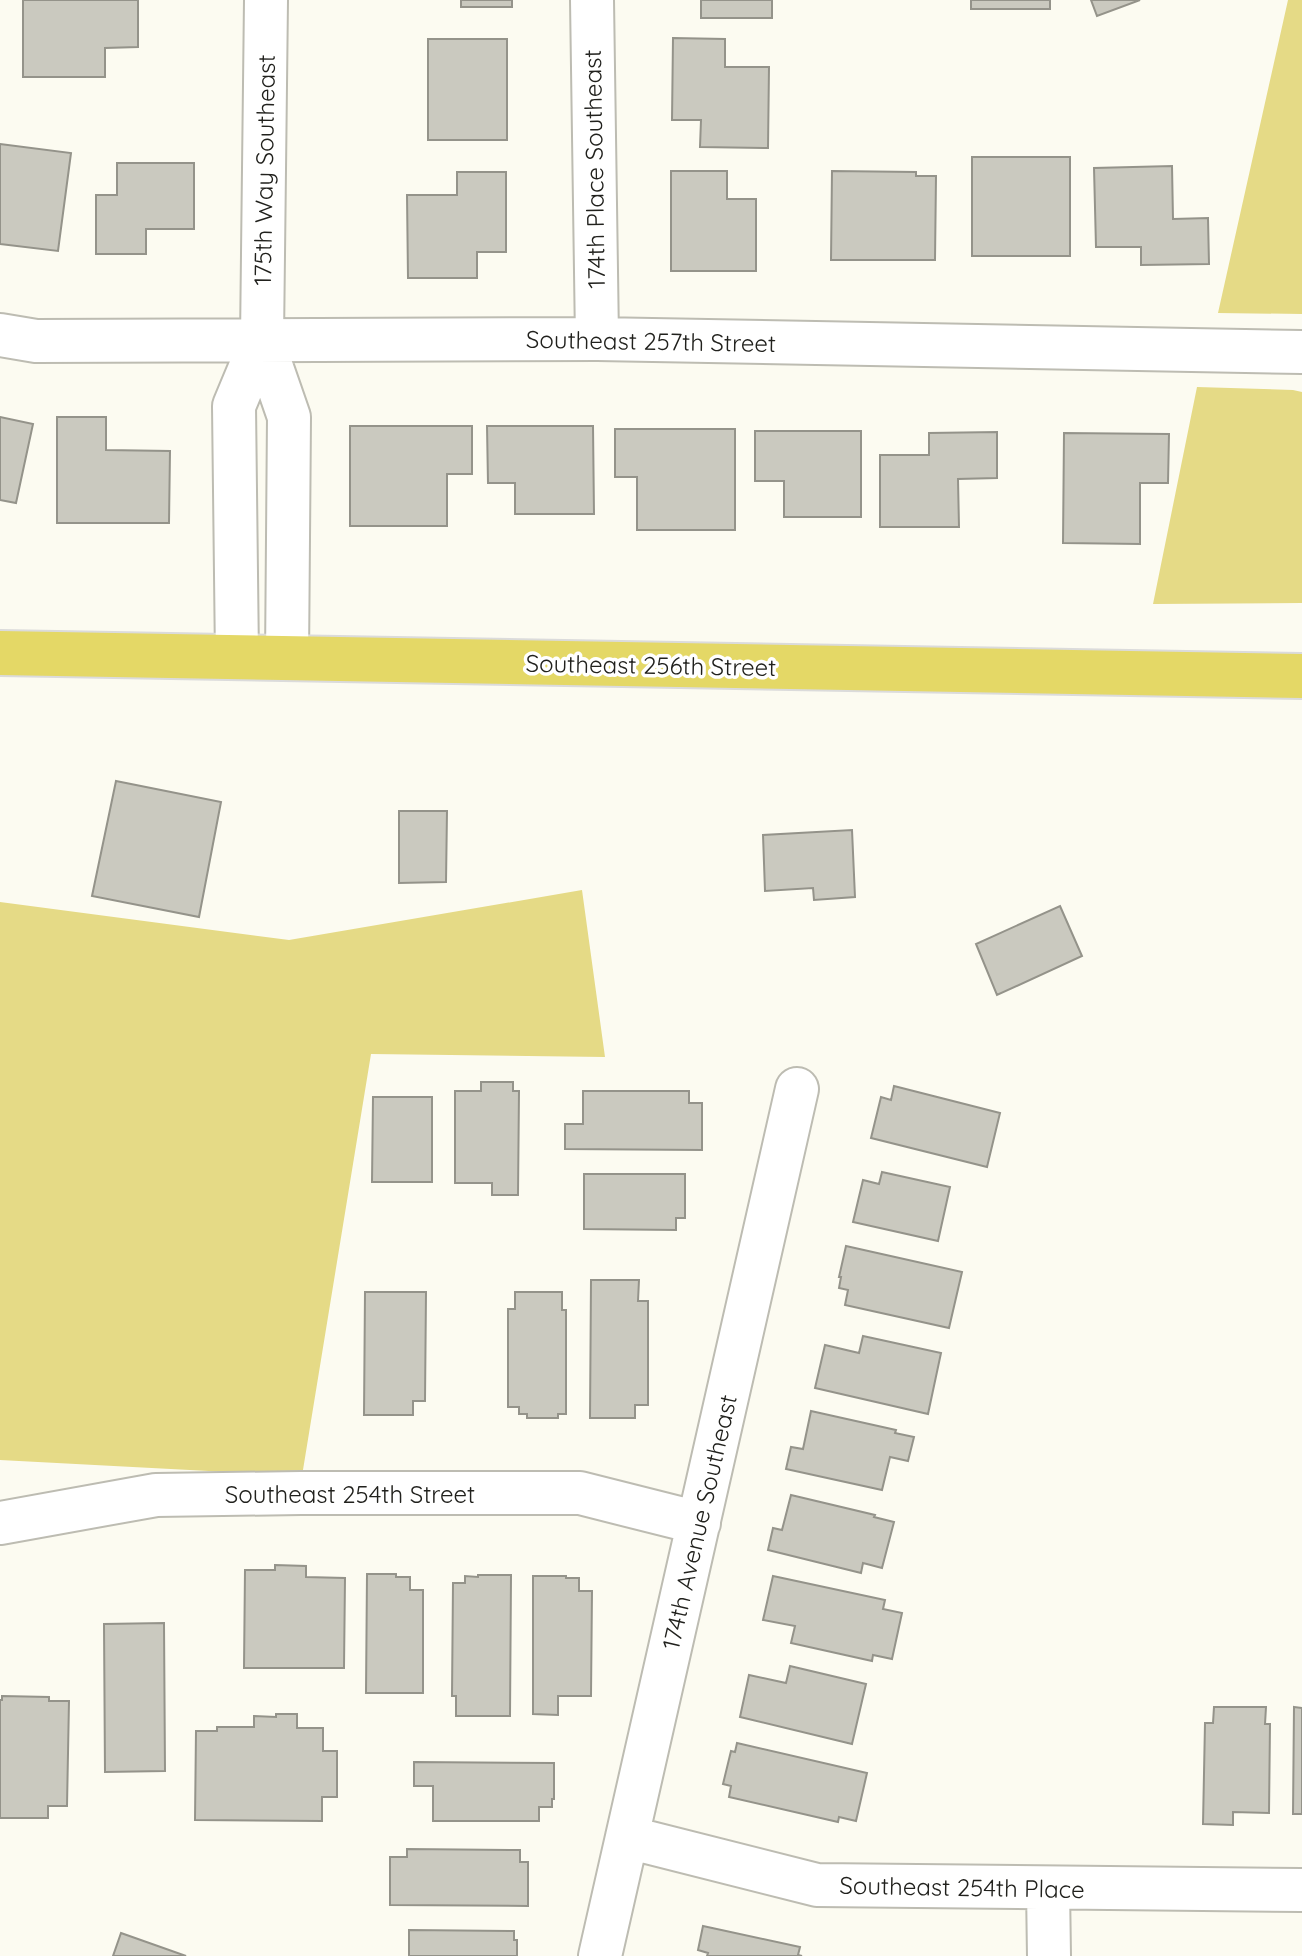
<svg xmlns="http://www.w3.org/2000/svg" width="1302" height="1956" viewBox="0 0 1302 1956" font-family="Quicksand,sans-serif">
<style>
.green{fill:#e5da86}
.building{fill:#cac9bf;stroke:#94938a;stroke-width:2}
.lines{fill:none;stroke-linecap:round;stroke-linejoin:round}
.minor-casing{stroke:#bdbcb2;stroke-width:46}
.major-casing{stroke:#dbdbdb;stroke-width:48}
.minor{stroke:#fff;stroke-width:42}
.major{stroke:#e4d866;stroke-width:44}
.labels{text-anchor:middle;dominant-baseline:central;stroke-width:7;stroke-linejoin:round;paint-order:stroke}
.street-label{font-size:24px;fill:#21211d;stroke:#fff}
</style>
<rect width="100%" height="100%" fill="#fcfbf1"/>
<path class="green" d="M 1288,0 L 1302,0 L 1302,314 L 1218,313 Z
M 1197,387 L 1293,390 L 1302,392 L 1302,603 L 1153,604 Z
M 582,890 L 605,1057 L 371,1054 L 302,1476 L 0,1460 L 0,902 L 289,940 Z"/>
<path class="building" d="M 23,0 L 138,0 L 138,47 L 105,48 L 105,77 L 23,77 Z
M 461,0 L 512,0 L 512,7 L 461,7 Z
M 701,0 L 772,0 L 772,18 L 701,18 Z
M 971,0 L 1050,0 L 1050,9 L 971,9 Z
M 1091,0 L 1140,0 L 1097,16 Z
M 673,38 L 725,39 L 725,67 L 769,67 L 768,148 L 700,147 L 701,120 L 672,120 Z
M 428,39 L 507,39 L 507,140 L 428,140 Z
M 0,144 L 71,153 L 58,251 L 0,244 Z
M 972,157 L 1070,157 L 1070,256 L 972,256 Z
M 117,163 L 194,163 L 194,229 L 146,229 L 146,254 L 96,254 L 96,195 L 117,195 Z
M 1172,166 L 1173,219 L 1208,218 L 1209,264 L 1141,265 L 1141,247 L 1096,247 L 1094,168 Z
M 671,171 L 727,171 L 727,199 L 756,199 L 756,271 L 671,271 Z
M 832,171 L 916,172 L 916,176 L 936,176 L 935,260 L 831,260 Z
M 457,172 L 506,172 L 506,252 L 477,252 L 477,278 L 408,278 L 407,195 L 457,195 Z
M 0,417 L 33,424 L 16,503 L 0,500 Z
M 57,417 L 106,417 L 106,450 L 170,451 L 169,523 L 57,523 Z
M 350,426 L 472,426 L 472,474 L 447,474 L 447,526 L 350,526 Z
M 487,426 L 593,426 L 594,514 L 515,514 L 515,483 L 488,483 Z
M 615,429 L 735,429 L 735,530 L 637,530 L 637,477 L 615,477 Z
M 755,431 L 861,431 L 861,517 L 784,517 L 784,481 L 755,481 Z
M 997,432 L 997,478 L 958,479 L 959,527 L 880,527 L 880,455 L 929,455 L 929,433 Z
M 1064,433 L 1169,434 L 1168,483 L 1140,483 L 1140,544 L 1063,543 Z
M 116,781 L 221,802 L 199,917 L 92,896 Z
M 399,811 L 447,811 L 446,882 L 399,883 Z
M 852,830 L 855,897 L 814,900 L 813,888 L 765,891 L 763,835 Z
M 1060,906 L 1082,956 L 997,995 L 976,944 Z
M 481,1082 L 513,1082 L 513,1091 L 519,1091 L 518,1195 L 492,1195 L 492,1183 L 455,1183 L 455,1091 L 481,1091 Z
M 894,1086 L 1000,1113 L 987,1167 L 871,1138 L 881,1097 L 891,1100 Z
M 583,1091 L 689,1091 L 689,1103 L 702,1103 L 702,1150 L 565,1149 L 565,1124 L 583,1124 Z
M 373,1097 L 432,1097 L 432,1182 L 372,1182 Z
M 882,1172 L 950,1187 L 938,1241 L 853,1222 L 863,1180 L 879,1184 Z
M 584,1174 L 685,1174 L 685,1218 L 676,1218 L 676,1230 L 584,1229 Z
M 846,1246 L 962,1272 L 949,1328 L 845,1305 L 848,1290 L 839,1288 L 841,1277 L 839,1277 Z
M 591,1280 L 639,1280 L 638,1301 L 648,1301 L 648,1405 L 635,1405 L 635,1418 L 590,1418 Z
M 365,1292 L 426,1292 L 425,1401 L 413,1401 L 413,1415 L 364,1415 Z
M 515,1292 L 562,1292 L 562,1310 L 566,1310 L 566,1414 L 558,1414 L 558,1418 L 527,1418 L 527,1414 L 519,1414 L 519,1407 L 508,1407 L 508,1309 L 515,1309 Z
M 863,1336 L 941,1353 L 928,1414 L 815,1388 L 825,1345 L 859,1353 Z
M 811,1411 L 896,1430 L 895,1433 L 914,1437 L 908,1461 L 890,1457 L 882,1490 L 786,1469 L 791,1447 L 803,1449 Z
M 791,1495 L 875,1515 L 874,1517 L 894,1522 L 882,1568 L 863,1563 L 861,1573 L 768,1550 L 773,1528 L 782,1530 Z
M 275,1565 L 306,1566 L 306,1577 L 345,1578 L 344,1668 L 244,1668 L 245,1570 L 275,1570 Z
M 367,1574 L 396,1574 L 396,1577 L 410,1577 L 410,1590 L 423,1590 L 423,1693 L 366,1693 Z
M 478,1575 L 511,1575 L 510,1716 L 456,1716 L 456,1696 L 452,1696 L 453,1583 L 465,1583 L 465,1576 L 478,1577 Z
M 533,1576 L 566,1576 L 566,1578 L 579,1578 L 579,1591 L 592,1591 L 591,1696 L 558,1696 L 558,1715 L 533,1714 Z
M 773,1576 L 885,1600 L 883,1609 L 902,1613 L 892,1659 L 873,1655 L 872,1661 L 791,1643 L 795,1626 L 763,1620 Z
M 164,1623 L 165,1771 L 105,1772 L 104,1624 Z
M 790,1666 L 866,1684 L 852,1744 L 740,1717 L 749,1675 L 786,1683 Z
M 2,1696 L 49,1697 L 49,1701 L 69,1701 L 67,1806 L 48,1806 L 48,1818 L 0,1818 L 0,1700 L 2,1700 Z
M 1214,1707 L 1266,1707 L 1265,1724 L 1270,1724 L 1269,1813 L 1233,1812 L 1233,1825 L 1203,1824 L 1205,1723 L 1213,1723 Z
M 1294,1707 L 1302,1708 L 1302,1814 L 1293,1814 Z
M 276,1714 L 297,1714 L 297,1728 L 323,1728 L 323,1751 L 337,1751 L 337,1797 L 322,1797 L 322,1821 L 195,1820 L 196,1731 L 217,1731 L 217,1727 L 254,1727 L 254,1716 L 276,1717 Z
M 737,1743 L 867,1773 L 856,1821 L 839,1817 L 838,1822 L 729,1797 L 731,1786 L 723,1784 L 731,1751 L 735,1752 Z
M 414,1762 L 554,1763 L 554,1799 L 552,1799 L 552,1807 L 539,1807 L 539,1821 L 433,1821 L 433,1786 L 414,1786 Z
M 407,1849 L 520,1850 L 520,1862 L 528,1862 L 528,1906 L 390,1905 L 390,1857 L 407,1857 Z
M 703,1926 L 800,1947 L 798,1955 L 802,1956 L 707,1956 L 708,1953 L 698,1950 Z
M 409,1930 L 514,1931 L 514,1940 L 517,1940 L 517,1956 L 409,1956 Z
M 121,1933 L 186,1956 L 113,1956 Z"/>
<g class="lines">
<defs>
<path id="minor" d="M 592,0 L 597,339
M 0,335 L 36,341 L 597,339 L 1302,352
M 262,339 L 266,0
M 237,658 L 234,406 L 262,339 L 289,417 L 287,659
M 0,1523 L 156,1495 L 301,1493 L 580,1493 L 699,1523
M 627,1837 L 817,1885 L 1302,1890
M 1048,1888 L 1049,1956
M 600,1956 L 797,1089"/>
<path id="major" d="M 0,653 L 1302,676"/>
</defs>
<use href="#minor" class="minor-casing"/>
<use href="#major" class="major-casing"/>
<use href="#minor" class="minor"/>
<use href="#major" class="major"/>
</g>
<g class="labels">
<g class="street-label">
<text transform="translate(594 169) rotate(-91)">174th Place Southeast</text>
<text transform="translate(264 170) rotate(-89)">175th Way Southeast</text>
<text transform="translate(651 341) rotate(1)">Southeast 257th Street</text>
<text transform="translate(651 665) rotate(1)">Southeast 256th Street</text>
<text x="350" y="1494">Southeast 254th Street</text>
<text transform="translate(699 1522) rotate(-77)">174th Avenue Southeast</text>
<text transform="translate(962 1887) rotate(1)">Southeast 254th Place</text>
</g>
</g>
</svg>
